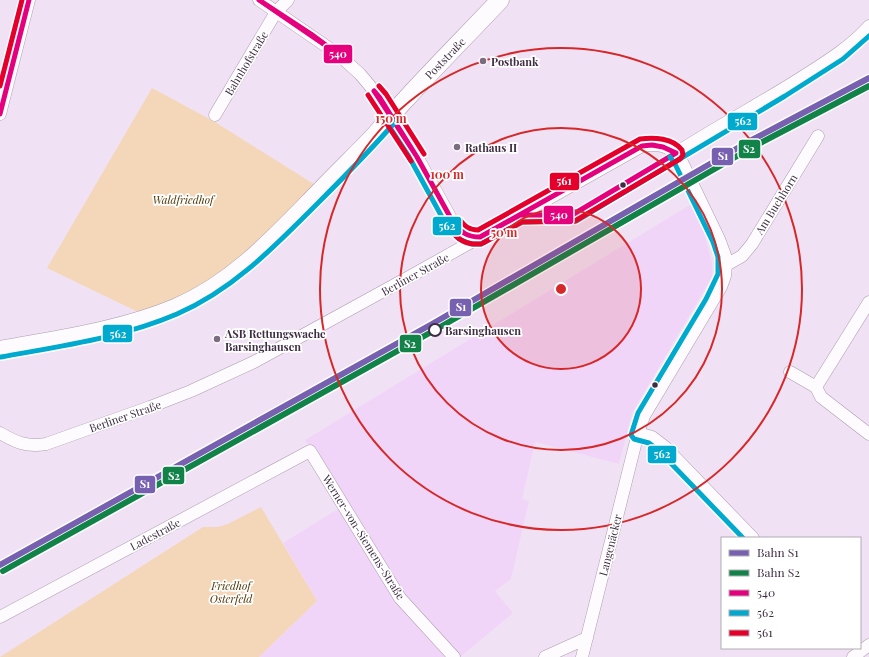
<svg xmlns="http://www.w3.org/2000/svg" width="869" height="657" viewBox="0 0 869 657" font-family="'Playfair Display',serif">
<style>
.built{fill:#f1d5f8}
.green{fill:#f4d7b9}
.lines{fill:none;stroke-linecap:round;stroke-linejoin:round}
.minor-casing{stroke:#ab9daf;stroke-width:13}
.secondary-casing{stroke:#ab9daf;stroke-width:19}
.minor{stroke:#fdfbfd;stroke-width:12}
.secondary{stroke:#fdfbfd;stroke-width:18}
.bus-1-casing{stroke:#fff;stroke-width:8}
.bus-2-casing{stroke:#fff;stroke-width:8}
.bus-3-casing{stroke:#fff;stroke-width:8}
.bus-1{stroke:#e5007d;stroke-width:5}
.bus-2{stroke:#00a9ce;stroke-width:5}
.bus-3{stroke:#e4002b;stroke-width:5}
.rail-1-casing{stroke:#fff;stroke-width:9}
.rail-2-casing{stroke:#fff;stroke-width:9}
.rail-1{stroke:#7760b0;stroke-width:6}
.rail-2{stroke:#118349;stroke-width:6}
.ring{fill:none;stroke:#d62828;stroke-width:2}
.poi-dot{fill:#7c6c81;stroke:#fff;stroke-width:1.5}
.bus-dot{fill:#3e2d43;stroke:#fff;stroke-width:1.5}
.stop-dot{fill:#fff;stroke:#3e2d43;stroke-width:2}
.labels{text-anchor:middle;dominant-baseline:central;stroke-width:3.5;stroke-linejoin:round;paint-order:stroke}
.street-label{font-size:11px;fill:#3e2d43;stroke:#fff}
.poi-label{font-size:11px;font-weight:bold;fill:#3e2d43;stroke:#fff;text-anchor:start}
.park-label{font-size:11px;font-style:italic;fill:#4f3705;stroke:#fff}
.stop-label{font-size:11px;font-weight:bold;fill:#3e2d43;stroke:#fff;text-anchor:start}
.centre{fill:#d62828;stroke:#fff;stroke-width:2}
.ring-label{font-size:12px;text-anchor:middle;font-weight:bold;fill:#d62828;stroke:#fff;stroke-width:3.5;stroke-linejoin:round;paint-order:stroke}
.line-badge{stroke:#fff;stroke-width:1.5}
.badge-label{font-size:11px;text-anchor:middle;font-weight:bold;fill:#fff}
</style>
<rect width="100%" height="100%" fill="#f0e2f4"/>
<path class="built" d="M 693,203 L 704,232 L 712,263 L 712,277 L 632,413 L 619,464 L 535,442 L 522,499 L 529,501 L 511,579 L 495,591 L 513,613 L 460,657 L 259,657 L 317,601 L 283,543 L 346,504 L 305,440 Z"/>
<path class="green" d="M 152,88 L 215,122 L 317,186 L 229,269 L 176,300 L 138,312 L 47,268 Z
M 261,507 L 317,601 L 259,657 L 0,657 L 203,527 L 218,527 L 228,524 Z"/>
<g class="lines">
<defs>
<path id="minor" d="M 259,0 L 339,55 L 360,74 L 380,98 L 414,151 L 454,224 C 462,233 468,236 480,237
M 0,114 L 29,0
M 215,115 L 276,12 L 288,0
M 676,153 C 719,125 764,102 807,74 C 829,60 851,46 869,26
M 726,265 L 742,256 L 752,244 L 818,136
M 790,372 L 816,387 L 869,302
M 816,387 L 821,397 L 869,434
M 0,433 C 17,443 27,447 46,444 L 150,407 L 191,391 L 254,362 L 409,277 L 642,146 C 659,143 671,146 681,160 L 719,239 L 725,255 L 726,265 L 725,276 L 721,287 L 644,416 L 638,433 L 582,657
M 638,433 L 652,437 L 665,447 L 753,538
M 0,617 L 310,451 L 400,598 L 454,657
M 545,657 L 587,638
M 853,657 L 869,645"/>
<path id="secondary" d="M 0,350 C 59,339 119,331 175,308 C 234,283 276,236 320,191 C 338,172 357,154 375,135 C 386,123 395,110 406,99 C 437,65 469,33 500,0"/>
</defs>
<use href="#minor" class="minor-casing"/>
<use href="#secondary" class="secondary-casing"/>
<use href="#minor" class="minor"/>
<use href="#secondary" class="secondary"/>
<defs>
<path id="bus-1" d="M 259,0 L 311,34 L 338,54 Z
M 374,91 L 380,98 L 417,157
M 374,91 L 417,157
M 0,114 L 29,0
M 652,145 L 663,147 L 676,153 L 572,215 L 520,215 L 480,237 L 642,146 Z
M 417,157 L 454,224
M 417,157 L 454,224
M 454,224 C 462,233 468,237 480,237"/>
<path id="bus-2" d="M 385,120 L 408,155 L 448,228 L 459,239 L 471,244 L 481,244 L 522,222 L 576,221 L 785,96 L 843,59 L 869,36
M 670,157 L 675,164 L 713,242 L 718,257 L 718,274 L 706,299 L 638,413 L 631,435 L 634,439 L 649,443 L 660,452 L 743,538
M 1,357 C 61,346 121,338 177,314 C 233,290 275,246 317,204 C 344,177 371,150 396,121"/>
<path id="bus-3" d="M 0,86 L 22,0
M 379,86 L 386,94 L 424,154
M 368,95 L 411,161
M 460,220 C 465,226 469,230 478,230 L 640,139 C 654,137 673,138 682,150 L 683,155 L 680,159 L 575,221 L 522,222 L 483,243
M 449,229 C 459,240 465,245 481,244"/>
</defs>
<use href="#bus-1" class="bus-1-casing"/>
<use href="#bus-2" class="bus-2-casing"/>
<use href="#bus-3" class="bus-3-casing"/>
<use href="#bus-1" class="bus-1"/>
<use href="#bus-2" class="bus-2"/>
<use href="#bus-3" class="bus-3"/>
<defs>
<path id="rail-1" d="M 0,565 L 432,324 L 748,142 L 869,78"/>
<path id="rail-2" d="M 3,571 L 435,330 L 751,148 L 869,86"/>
</defs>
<use href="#rail-1" class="rail-1-casing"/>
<use href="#rail-2" class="rail-2-casing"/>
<use href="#rail-1" class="rail-1"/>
<use href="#rail-2" class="rail-2"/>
</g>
<circle cx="561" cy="289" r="80" fill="#d62828" fill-opacity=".12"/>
<g class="ring">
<circle cx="561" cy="289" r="80"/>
<circle cx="561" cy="289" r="161"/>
<circle cx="561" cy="289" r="241"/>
</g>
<g class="poi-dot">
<circle cx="483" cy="61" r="4"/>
<circle cx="457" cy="147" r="4"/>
<circle cx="217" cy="339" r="4"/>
</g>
<g class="bus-dot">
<circle cx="623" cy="185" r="3.5"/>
<circle cx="655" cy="385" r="3.5"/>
</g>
<circle class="stop-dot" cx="435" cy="330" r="6"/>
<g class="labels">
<g class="street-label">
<text transform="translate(445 58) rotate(-46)">Poststraße</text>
<text transform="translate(246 63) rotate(-59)">Bahnhofstraße</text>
<text transform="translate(776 204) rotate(-58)">Am Buchhorn</text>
<text transform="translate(415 274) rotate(-29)">Berliner Straße</text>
<text transform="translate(125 416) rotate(-19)">Berliner Straße</text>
<text transform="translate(155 534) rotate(-28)">Ladestraße</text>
<text transform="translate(364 537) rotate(58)">Werner-von-Siemens-Straße</text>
<text transform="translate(610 545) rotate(-76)">Langenäcker</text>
</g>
<g class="poi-label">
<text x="491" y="61">Postbank</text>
<text x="465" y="147">Rathaus II</text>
<text x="225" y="333">ASB Rettungswache<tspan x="225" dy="13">Barsinghausen</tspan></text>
</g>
<g class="park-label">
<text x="183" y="199">Waldfriedhof</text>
<text x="231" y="585">Friedhof<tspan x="231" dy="13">Osterfeld</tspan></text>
</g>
<g class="stop-label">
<text x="445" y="330">Barsinghausen</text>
</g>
</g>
<circle cx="561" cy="289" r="6" class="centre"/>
<g class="ring-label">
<text x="391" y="123">150 m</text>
<text x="447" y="179">100 m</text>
<text x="504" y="237">50 m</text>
</g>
<g class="line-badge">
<rect x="323" y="44" width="30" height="20" rx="4" fill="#e5007d"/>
<rect x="727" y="112" width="31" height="19" rx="4" fill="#00a9ce"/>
<rect x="738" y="139" width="23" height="20" rx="4" fill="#118349"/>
<rect x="711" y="147" width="23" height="19" rx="4" fill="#7760b0"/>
<rect x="549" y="172" width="31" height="19" rx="4" fill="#e4002b"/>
<rect x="543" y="205" width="31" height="20" rx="4" fill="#e5007d"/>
<rect x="432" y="216" width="30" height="20" rx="4" fill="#00a9ce"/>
<rect x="449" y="298" width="23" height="19" rx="4" fill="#7760b0"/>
<rect x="102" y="324" width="31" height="19" rx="4" fill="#00a9ce"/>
<rect x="399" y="334" width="23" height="19" rx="4" fill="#118349"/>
<rect x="647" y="445" width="30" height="19" rx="4" fill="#00a9ce"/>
<rect x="162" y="466" width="23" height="19" rx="4" fill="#118349"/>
<rect x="134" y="475" width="22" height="19" rx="4" fill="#7760b0"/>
</g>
<g class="badge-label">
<text x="338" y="58">540</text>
<text x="743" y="125">562</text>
<text x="749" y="153">S2</text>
<text x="723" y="160">S1</text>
<text x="564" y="185">561</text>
<text x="559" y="219">540</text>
<text x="447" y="230">562</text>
<text x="461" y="311">S1</text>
<text x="118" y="338">562</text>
<text x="410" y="348">S2</text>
<text x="662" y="458">562</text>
<text x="174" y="480">S2</text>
<text x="145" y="488">S1</text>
</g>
<rect x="721" y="537" width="140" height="112" fill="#ffffff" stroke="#b2abb4"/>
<rect x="729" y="550" width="20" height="6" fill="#7760b0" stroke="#b2abb4"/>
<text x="757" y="557" font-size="12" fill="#3e2d43">Bahn S1</text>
<rect x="729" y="570" width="20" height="6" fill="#118349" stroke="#b2abb4"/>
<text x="757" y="577" font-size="12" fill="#3e2d43">Bahn S2</text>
<rect x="729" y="590" width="20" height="6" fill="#e5007d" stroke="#b2abb4"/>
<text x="757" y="597" font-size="12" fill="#3e2d43">540</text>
<rect x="729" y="610" width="20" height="6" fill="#00a9ce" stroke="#b2abb4"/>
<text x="757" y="617" font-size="12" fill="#3e2d43">562</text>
<rect x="729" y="630" width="20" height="6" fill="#e4002b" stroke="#b2abb4"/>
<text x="757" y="637" font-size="12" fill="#3e2d43">561</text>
</svg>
